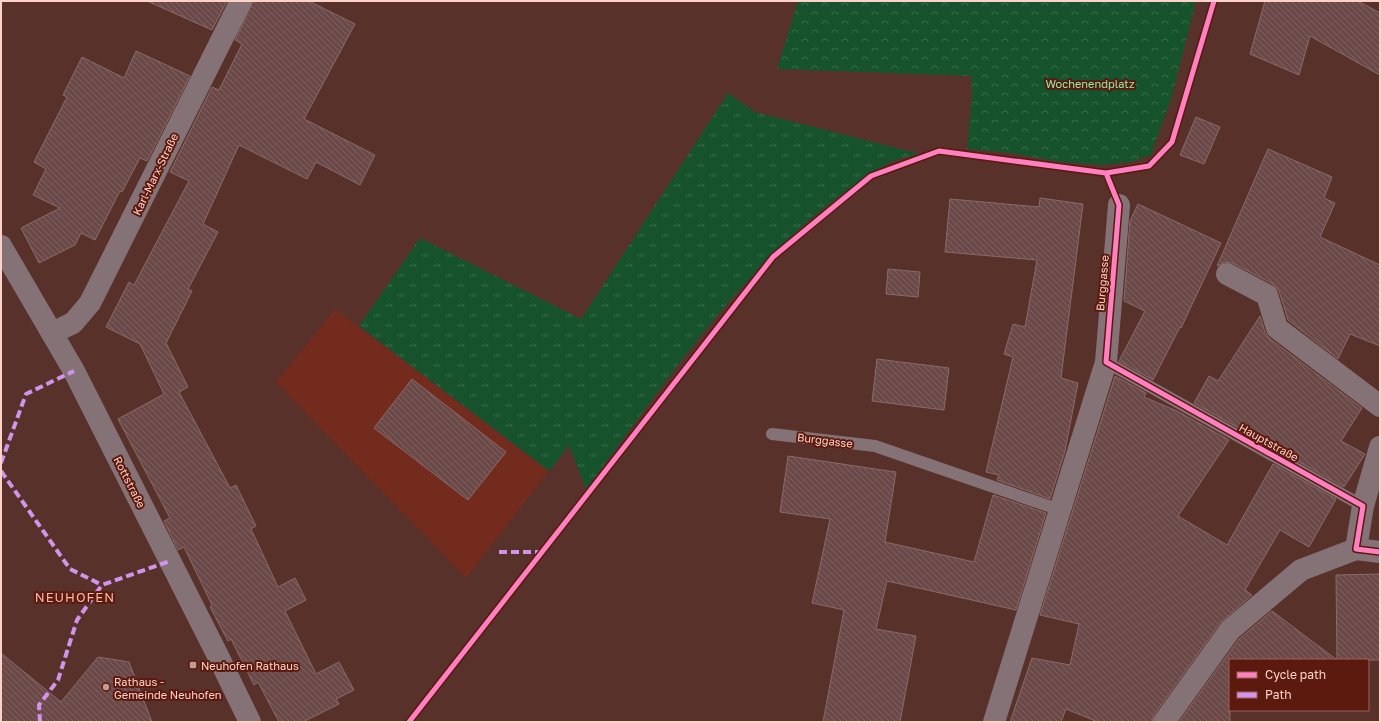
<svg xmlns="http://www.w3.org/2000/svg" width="1381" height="723" viewBox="0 0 1381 723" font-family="'Golos Text',sans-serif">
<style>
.built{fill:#732b1e}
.grass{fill:url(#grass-tufts)}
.park{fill:url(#park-crowns)}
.building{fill:url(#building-back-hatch);stroke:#8b6a69}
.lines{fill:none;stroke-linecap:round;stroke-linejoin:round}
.service{stroke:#857276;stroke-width:12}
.minor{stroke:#857276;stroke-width:22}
.tertiary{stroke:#857276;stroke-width:22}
.quiet{stroke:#d193ec;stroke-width:4;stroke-dasharray:8 4;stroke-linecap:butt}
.cycleway-casing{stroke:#5c190d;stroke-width:8}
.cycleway{stroke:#ff80c0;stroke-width:5}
.poi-dot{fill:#c49a91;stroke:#5c190d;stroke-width:1.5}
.labels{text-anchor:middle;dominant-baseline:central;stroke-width:4;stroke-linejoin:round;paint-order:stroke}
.park-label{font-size:11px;fill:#86efa6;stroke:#5c190d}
.street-label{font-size:11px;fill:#fed2c9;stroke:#5c190d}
.poi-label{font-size:11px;fill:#fed2c9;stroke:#5c190d;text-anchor:start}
.quarter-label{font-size:13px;letter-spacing:1px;fill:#f9b6a8;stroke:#5c190d}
</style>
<defs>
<pattern id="grass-tufts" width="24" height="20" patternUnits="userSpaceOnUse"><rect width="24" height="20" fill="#16532d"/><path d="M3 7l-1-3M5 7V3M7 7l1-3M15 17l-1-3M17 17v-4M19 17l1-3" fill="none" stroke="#396b4a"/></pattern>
<pattern id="park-crowns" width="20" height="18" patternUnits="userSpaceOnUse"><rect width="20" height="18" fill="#16532d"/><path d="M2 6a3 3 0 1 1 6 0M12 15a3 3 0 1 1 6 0" fill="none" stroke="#396b4a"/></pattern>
<pattern id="building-back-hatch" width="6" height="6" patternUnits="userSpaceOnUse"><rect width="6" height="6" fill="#6a4948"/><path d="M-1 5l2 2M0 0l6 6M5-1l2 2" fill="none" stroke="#806261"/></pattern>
</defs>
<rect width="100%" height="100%" fill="#57312a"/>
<path class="built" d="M 335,309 L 549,471 L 466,578 L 276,382 Z"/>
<path class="grass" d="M 728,93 L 755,112 L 920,154 C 910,157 897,158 888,163 C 878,169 868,177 858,183 C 746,258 666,383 586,489 L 569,446 L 549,471 L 359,326 L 420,238 L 581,319 Z"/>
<path class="park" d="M 798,1 L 1196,1 L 1172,96 L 1151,155 L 1131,162 L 1101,165 L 1060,162 L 1010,153 L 967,149 L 972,95 L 971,76 L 777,69 Z"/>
<path class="building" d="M 147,1 L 227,1 L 212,30 Z
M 253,1 L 309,1 L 355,24 L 304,119 L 375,155 L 360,185 L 316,162 L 307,179 L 239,145 L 203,224 L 218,232 L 188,289 L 192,291 L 166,343 L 188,387 L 179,392 L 230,488 L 236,485 L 256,526 L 251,529 L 278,587 L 295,578 L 306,600 L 285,611 L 316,674 L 339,662 L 354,690 L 336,699 L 339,704 L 303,722 L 279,722 L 258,682 L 254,685 L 231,639 L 228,641 L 210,607 L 212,605 L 184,547 L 178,550 L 164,521 L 170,518 L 118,419 L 164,394 L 140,344 L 106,327 L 129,282 L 134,285 L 189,181 L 170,172 L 212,87 L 219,90 L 242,44 L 235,40 Z
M 1265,1 L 1358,1 L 1380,13 L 1380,75 L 1310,36 L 1299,75 L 1250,54 Z
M 136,51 L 190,76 L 147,161 L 140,158 L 122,192 L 120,191 L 95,240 L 81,233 L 75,245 L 39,263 L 21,228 L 60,208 L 33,195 L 46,169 L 34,162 L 67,97 L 63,95 L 82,57 L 124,78 Z
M 1196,117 L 1220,127 L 1204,164 L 1180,155 Z
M 1268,149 L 1332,177 L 1324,198 L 1335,203 L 1320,237 L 1380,265 L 1380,346 L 1350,334 L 1338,359 L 1288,320 L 1279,291 L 1273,284 L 1232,263 L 1226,262 L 1217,266 Z
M 1040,198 L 1083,204 L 1061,378 L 1078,383 L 1065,451 L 1050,499 L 997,480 L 999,475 L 986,472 L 1013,357 L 1004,354 L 1013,324 L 1025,327 L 1037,260 L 945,252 L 950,199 L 1039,207 Z
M 1138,204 L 1221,243 L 1181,328 L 1180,327 L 1153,380 L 1119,361 L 1145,311 L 1124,301 L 1130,221 Z
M 888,269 L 920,272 L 918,297 L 886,294 Z
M 1260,316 L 1265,332 L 1269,338 L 1362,408 L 1341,441 L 1365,454 L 1344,487 L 1194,403 L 1209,376 L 1218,381 Z
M 877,359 L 949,368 L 944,410 L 872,401 Z
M 1115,376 L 1146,393 L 1144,397 L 1177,411 L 1229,440 L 1178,516 L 1227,545 L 1273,464 L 1336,499 L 1309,547 L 1280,530 L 1245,590 L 1252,595 L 1220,623 L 1154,715 L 1152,722 L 1098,722 L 1066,709 L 1061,722 L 1010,722 L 1032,658 L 1070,665 L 1079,624 L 1040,615 Z
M 412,379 L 506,452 L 468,500 L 374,428 Z
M 788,456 L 896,472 L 885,542 L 974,562 L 993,495 L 1046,513 L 1016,610 L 887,581 L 876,629 L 916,636 L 900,722 L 823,722 L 844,610 L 812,603 L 830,519 L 780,512 Z
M 1380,574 L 1380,660 L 1230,660 L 1230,722 L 1179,722 L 1239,639 L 1272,611 L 1337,660 L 1336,575 Z
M 1,653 L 61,702 L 98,657 L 129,662 L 152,722 L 1,722 Z"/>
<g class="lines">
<path class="service" d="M 1106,362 L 1363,506
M 772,434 L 875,446 L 1060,510"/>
<path class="minor" d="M 1227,274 L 1267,295 L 1277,328 L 1380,406
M 52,333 L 73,323 L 90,303 L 241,1
M 1356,549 L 1363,506 L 1380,447
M 994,722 L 1106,362 L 1119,205
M 1164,722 L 1230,630 L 1301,570 L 1356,549 L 1380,552"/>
<path class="tertiary" d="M 1,246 L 74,371 L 217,654 L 250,722"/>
<path class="quiet" d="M 1,463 L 26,394 L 74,371
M 1,471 L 70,569 L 102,585
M 499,552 L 540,552
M 40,722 L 39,705 L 58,680 L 77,620 L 102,585 L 170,561"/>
<defs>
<path id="cycleway" d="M 1106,173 L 1119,205 L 1106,362 L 1363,506 L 1356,549 L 1380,552
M 409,722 L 773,257 L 871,176 L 939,151 L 1106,173 L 1149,166 L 1172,142 L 1214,1"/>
</defs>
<use href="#cycleway" class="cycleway-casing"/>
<use href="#cycleway" class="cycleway"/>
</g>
<g class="poi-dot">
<rect x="189" y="661" width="8" height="8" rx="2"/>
<circle cx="106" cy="687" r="4"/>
</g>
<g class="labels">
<g class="park-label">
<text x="1090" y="83">Wochenendplatz</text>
</g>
<g class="street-label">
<text transform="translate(155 174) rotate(-64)">Karl-Marx-Straße</text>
<text transform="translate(1102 283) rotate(-85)">Burggasse</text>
<text transform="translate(825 440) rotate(7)">Burggasse</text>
<text transform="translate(1269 442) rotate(29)">Hauptstraße</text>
<text transform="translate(130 482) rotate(63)">Rottstraße</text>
</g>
<g class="poi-label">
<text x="201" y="665">Neuhofen Rathaus</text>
<text x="114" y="681">Rathaus -<tspan x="114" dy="13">Gemeinde Neuhofen</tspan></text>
</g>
<g class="quarter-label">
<text x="75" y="597">NEUHOFEN</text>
</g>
</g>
<rect width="1381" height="723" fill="none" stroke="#fed2c9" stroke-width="4"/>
<rect x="1229" y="659" width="140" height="52" fill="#5c190d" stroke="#9d6358"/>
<rect x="1237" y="672" width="20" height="6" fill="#ff80c0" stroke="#9d6358"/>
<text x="1265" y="679" font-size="12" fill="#fed2c9">Cycle path</text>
<rect x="1237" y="692" width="20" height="6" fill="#d193ec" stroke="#9d6358"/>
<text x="1265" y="699" font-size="12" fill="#fed2c9">Path</text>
</svg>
